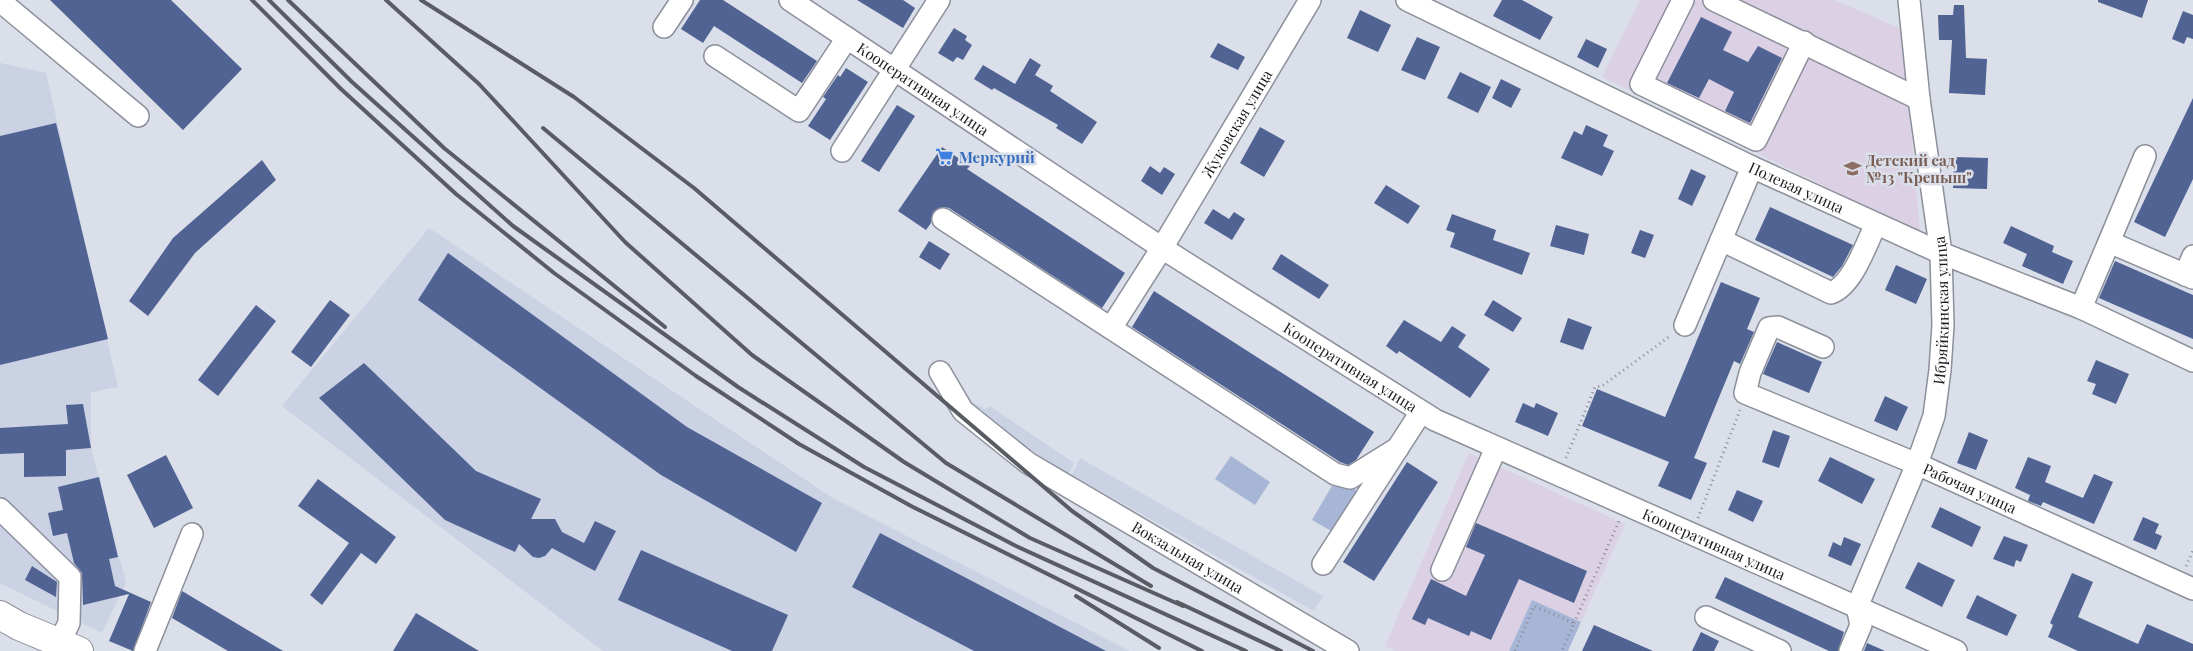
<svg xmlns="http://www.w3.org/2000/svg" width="2193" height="651" viewBox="0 0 2193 651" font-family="'Playfair Display',serif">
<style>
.built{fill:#cad2e4}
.education{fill:#dbd0e4}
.green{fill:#a7b5d6}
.building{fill:#506393}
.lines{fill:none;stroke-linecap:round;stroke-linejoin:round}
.minor-casing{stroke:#8c909b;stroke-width:24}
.major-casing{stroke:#8c909b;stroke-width:30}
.path{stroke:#888c94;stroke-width:3;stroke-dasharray:1 4;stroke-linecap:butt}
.minor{stroke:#fff;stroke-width:21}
.major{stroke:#fff;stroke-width:28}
.rail{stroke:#595c62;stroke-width:4}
.labels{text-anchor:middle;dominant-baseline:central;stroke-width:5;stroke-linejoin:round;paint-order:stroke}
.street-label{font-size:15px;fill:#181a1e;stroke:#dadfea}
.shop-label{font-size:15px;font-weight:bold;fill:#366cbe;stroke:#dadfea;text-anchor:start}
.education-label{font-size:15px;font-weight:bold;fill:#785e54;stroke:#dadfea;text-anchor:start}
</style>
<rect width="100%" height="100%" fill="#dadfea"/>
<path class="built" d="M 0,63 L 46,73 L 118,387 L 91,392 L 91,448 L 126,583 L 102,633 L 0,583 Z
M 429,228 L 831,497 L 1130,651 L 603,651 L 282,406 Z
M 969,400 L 985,409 L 990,406 L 1074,463 L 1066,481 L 1061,470 L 964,407 Z
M 1080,458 L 1323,596 L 1314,611 L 1072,475 Z"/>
<path class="education" d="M 1640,0 L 1834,0 L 1902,29 L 1920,233 L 1602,77 Z
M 1469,453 L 1625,524 L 1581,622 L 1532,600 L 1509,651 L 1395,651 L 1385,646 Z"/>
<path class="green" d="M 1231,456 L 1270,482 L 1255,505 L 1215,479 Z
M 1336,479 L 1357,491 L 1333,532 L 1312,520 Z
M 1532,600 L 1581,622 L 1568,651 L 1509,651 Z"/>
<path class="building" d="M 50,0 L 171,0 L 242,69 L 183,130 Z
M 700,0 L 723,0 L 817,61 L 802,83 L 714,26 L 703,43 L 681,29 Z
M 857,0 L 903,0 L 915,8 L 903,28 Z
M 1502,0 L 1522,0 L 1553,17 L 1540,40 L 1493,16 Z
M 2098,0 L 2148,0 L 2142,18 L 2098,2 Z
M 1954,5 L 1964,5 L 1966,58 L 1987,59 L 1985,95 L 1949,93 L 1952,40 L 1939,40 L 1938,15 L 1953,15 Z
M 1360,10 L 1391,25 L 1378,52 L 1347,38 Z
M 2183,11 L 2193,15 L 2193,39 L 2187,37 L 2184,44 L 2172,39 Z
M 1701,17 L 1732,32 L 1723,50 L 1748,62 L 1758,46 L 1782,58 L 1750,123 L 1725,111 L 1734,92 L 1709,79 L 1699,98 L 1667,83 Z
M 954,28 L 967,36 L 965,40 L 972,45 L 963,60 L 957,57 L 953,62 L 938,53 Z
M 1417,37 L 1440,47 L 1425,80 L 1401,70 Z
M 1586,39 L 1607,49 L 1598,68 L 1577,57 Z
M 1218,43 L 1245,57 L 1238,70 L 1210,57 Z
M 1030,58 L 1041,65 L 1035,75 L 1053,86 L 1050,91 L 1097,122 L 1082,144 L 1056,128 L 1058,125 L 994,88 L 992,90 L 974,79 L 983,65 L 1015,84 Z
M 846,68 L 868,82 L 830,140 L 808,126 L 826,99 L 823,97 L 838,75 L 840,77 Z
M 1460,72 L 1491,87 L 1478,113 L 1447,98 Z
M 1501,79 L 1521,89 L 1511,108 L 1492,98 Z
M 2193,98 L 2193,179 L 2165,237 L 2134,222 Z
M 897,105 L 915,116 L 879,172 L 861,161 Z
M 56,123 L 108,339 L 0,365 L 0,136 Z
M 1586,125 L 1608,135 L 1603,146 L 1614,151 L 1602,176 L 1561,158 L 1574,131 L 1582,135 Z
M 1260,127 L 1285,141 L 1264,177 L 1240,163 Z
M 942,147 L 970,166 L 967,169 L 1125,273 L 1102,308 L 949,208 L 943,207 L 933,212 L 931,223 L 926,230 L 898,211 Z
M 1954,157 L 1988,158 L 1987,189 L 1953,188 Z
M 262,160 L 276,180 L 195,253 L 148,316 L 129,301 L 173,238 Z
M 1150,166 L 1160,173 L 1164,167 L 1175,174 L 1162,195 L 1141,181 Z
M 1691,169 L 1706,176 L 1692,206 L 1678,199 Z
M 1386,185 L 1420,206 L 1408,224 L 1374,203 Z
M 1770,207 L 1853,245 L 1842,266 L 1833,277 L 1755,240 Z
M 1213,209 L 1229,219 L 1234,212 L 1245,219 L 1232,240 L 1204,223 Z
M 1452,214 L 1496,230 L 1493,240 L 1530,253 L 1522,275 L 1450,247 L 1455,233 L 1446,230 Z
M 1556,225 L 1589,234 L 1584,255 L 1550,246 Z
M 2011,226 L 2054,246 L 2052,252 L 2073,261 L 2063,284 L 2022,266 L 2027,254 L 2003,243 Z
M 1640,230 L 1654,235 L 1645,258 L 1631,253 Z
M 929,241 L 950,254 L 940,270 L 919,257 Z
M 448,253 L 687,427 L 822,503 L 796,552 L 661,475 L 418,300 Z
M 1281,254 L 1329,285 L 1319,299 L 1272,269 Z
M 2115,261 L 2193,295 L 2193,339 L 2099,298 Z
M 1896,265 L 1927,279 L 1916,304 L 1885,290 Z
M 1721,282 L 1760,298 L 1747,329 L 1754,332 L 1740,364 L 1734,361 L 1694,458 L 1707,463 L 1691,500 L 1658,486 L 1669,462 L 1582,426 L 1597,389 L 1665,417 Z
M 1154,291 L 1374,432 L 1356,460 L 1348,465 L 1340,462 L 1132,327 Z
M 330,300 L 350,315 L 311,367 L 291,352 Z
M 1493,300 L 1522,318 L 1513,332 L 1484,315 Z
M 256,305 L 276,321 L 218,396 L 198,380 Z
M 1568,318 L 1592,327 L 1583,350 L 1560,342 Z
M 1404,320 L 1441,342 L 1452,326 L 1466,335 L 1458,347 L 1490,369 L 1470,398 L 1399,351 L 1397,354 L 1386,346 Z
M 1777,342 L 1822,362 L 1809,393 L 1763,374 Z
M 2096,360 L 2129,374 L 2116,404 L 2092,394 L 2096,384 L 2087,381 Z
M 364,363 L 476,471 L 541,499 L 531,519 L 555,519 L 562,532 L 584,543 L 595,521 L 616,531 L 595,571 L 552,548 L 545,556 L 539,558 L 533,557 L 519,544 L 515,552 L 445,520 L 319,398 Z
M 1885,396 L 1908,407 L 1897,431 L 1874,421 Z
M 1523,403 L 1534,408 L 1536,403 L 1558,413 L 1548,436 L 1515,422 Z
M 83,404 L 91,448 L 66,450 L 66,476 L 24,477 L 24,453 L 0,454 L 0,428 L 68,424 L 66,405 Z
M 1773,430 L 1790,436 L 1779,468 L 1762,462 Z
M 1969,432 L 1988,440 L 1976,470 L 1957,463 Z
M 166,455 L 193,508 L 154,528 L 127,475 Z
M 1830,457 L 1875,479 L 1862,504 L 1818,481 Z
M 2028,457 L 2051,466 L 2045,482 L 2083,498 L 2094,474 L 2113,482 L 2094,524 L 2043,502 L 2041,506 L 2028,501 L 2030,495 L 2015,488 Z
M 1407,462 L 1438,482 L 1374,581 L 1343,562 Z
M 99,477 L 118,557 L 109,559 L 115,586 L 151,602 L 133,651 L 109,641 L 129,594 L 83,605 L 82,573 L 74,563 L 67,533 L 53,536 L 48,513 L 63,510 L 58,487 Z
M 318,479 L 396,537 L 376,564 L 361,553 L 322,605 L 310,595 L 349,543 L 298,506 Z
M 1737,490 L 1763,501 L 1753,522 L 1728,510 Z
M 1940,507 L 1981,527 L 1972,547 L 1931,527 Z
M 2143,517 L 2159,524 L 2155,533 L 2162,536 L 2156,550 L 2133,540 Z
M 1476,523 L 1587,571 L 1574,603 L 1519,579 L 1491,640 L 1471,631 L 1469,636 L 1428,618 L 1425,625 L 1412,619 L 1431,579 L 1466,596 L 1485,555 L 1466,547 Z
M 880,533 L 1106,651 L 974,651 L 852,587 Z
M 2004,536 L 2028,545 L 2021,562 L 2016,560 L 2014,567 L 1993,559 Z
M 1844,537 L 1861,544 L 1851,566 L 1828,556 L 1833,542 L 1841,546 Z
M 641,550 L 788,615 L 772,651 L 732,651 L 618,600 Z
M 1918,562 L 1955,580 L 1942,607 L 1905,588 Z
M 32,566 L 57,582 L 56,597 L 25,580 Z
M 2072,573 L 2093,582 L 2078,617 L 2138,644 L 2147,624 L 2193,644 L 2193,651 L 2078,651 L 2048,637 L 2053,625 L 2050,623 Z
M 1725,577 L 1844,632 L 1838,651 L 1829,651 L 1715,598 Z
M 182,591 L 283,651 L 228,651 L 172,618 Z
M 1977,595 L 2017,615 L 2007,636 L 1966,618 Z
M 416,613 L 479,651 L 393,651 Z
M 1594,625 L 1653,651 L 1582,651 Z
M 1701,632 L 1719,641 L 1714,651 L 1692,651 Z
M 1867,643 L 1885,651 L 1864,651 Z"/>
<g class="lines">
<defs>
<g id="minor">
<path id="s1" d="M 790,0 L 1162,248 L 1435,420 L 1956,651"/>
<path id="s2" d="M 1407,0 L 1752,167 L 1941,253 L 2081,308 L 2193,361"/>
<path d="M 1683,0 L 1641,84 L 1756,140 L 1804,42"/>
<path d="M 1714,0 L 1919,99"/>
<path d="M 0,1 L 138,116"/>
<path d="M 664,27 L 682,0"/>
<path d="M 715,56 L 799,111 L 847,38"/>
<path d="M 842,151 L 939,0"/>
<path d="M 943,219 L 1335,474 L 1350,478 L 1398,448"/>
<path d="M 1721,240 L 1831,293 C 1853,285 1866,244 1876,224"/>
<path d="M 2109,242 L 2145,156"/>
<path d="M 2185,275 L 2193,256"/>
<path d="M 2081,308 L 2109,242 L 2193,278"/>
<path d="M 1685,325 L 1752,167"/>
<path id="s3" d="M 1111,328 L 1162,248 L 1310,0"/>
<path id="s4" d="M 1823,347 L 1778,327 L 1769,328 L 1750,373 L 1745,393 L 1917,464 L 2193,589"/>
<path id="s5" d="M 940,372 L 963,411 L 1028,463 L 1348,651"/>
<path d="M 0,509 L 70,577 L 69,623 L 59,643"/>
<path d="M 1323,564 L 1421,412"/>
<path d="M 1442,570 L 1496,448"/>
<path id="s6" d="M 1857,607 L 1917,464 L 1934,416 L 1940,370 L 1943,325 L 1941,253 L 1919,99 L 1909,0"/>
<path d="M 1706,617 L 1780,651"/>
<path d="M 145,651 L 192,534"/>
<path d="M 1850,651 L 1861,625 L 1857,607"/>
</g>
<path id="major" d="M 0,615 L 19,626 L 79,651"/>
</defs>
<use href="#minor" class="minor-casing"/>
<use href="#major" class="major-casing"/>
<path class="path" d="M 1566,458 L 1595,387 L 1602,386 L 1670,336
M 1698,518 L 1740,410
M 2186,566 L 2193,551
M 1574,623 L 1619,521
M 1515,651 L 1534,606 L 1574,623 L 1562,651"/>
<use href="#minor" class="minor"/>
<use href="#major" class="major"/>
<path class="rail" d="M 252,0 L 341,89 L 456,194 L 554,273 L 696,376 L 799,444 L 911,506 L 1202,651
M 269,0 L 352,82 L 513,226 L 738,387 L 864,467 L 1016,546 L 1246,651
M 288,0 L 444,148 L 665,327
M 386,0 L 479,84 L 625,242 L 752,355 L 904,462 L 1030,538 L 1183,606
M 421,0 L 574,97 L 694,188 L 1072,511 L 1153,568 L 1313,651
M 543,128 L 946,463 L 1151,586
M 1076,596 L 1159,648
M 1177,602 L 1281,651"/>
</g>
<defs>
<symbol id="supermarket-bare" viewBox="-9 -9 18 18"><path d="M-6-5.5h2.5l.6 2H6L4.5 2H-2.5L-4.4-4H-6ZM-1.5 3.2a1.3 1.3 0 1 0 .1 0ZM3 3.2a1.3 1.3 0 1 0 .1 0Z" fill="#3f7fe0" stroke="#dadfea" stroke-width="2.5" paint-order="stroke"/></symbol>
<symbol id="school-bare" viewBox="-9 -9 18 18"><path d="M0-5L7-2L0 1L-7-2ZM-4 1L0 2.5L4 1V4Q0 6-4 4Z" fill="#8d6e63" stroke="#dadfea" stroke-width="2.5" paint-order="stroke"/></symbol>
</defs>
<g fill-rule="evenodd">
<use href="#supermarket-bare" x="932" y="144" width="25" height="25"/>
<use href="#school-bare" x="1840" y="156" width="25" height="25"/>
</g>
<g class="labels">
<g class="street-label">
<text stroke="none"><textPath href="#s1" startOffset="160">Кооперативная улица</textPath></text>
<text stroke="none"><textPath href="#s3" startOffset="240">Жуковская улица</textPath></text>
<text stroke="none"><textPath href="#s2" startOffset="432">Полевая улица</textPath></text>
<text stroke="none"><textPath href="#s6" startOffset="312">Ибряйкинская улица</textPath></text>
<text stroke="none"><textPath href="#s1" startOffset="670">Кооперативная улица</textPath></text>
<text stroke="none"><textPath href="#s4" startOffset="372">Рабочая улица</textPath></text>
<text stroke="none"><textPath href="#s1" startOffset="1075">Кооперативная улица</textPath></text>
<text stroke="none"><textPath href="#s5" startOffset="314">Вокзальная улица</textPath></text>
</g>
<g class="shop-label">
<text x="959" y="157">Меркурий</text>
</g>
<g class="education-label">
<text x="1866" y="160">Детский сад<tspan x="1866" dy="17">№13 "Крепыш"</tspan></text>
</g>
</g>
</svg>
